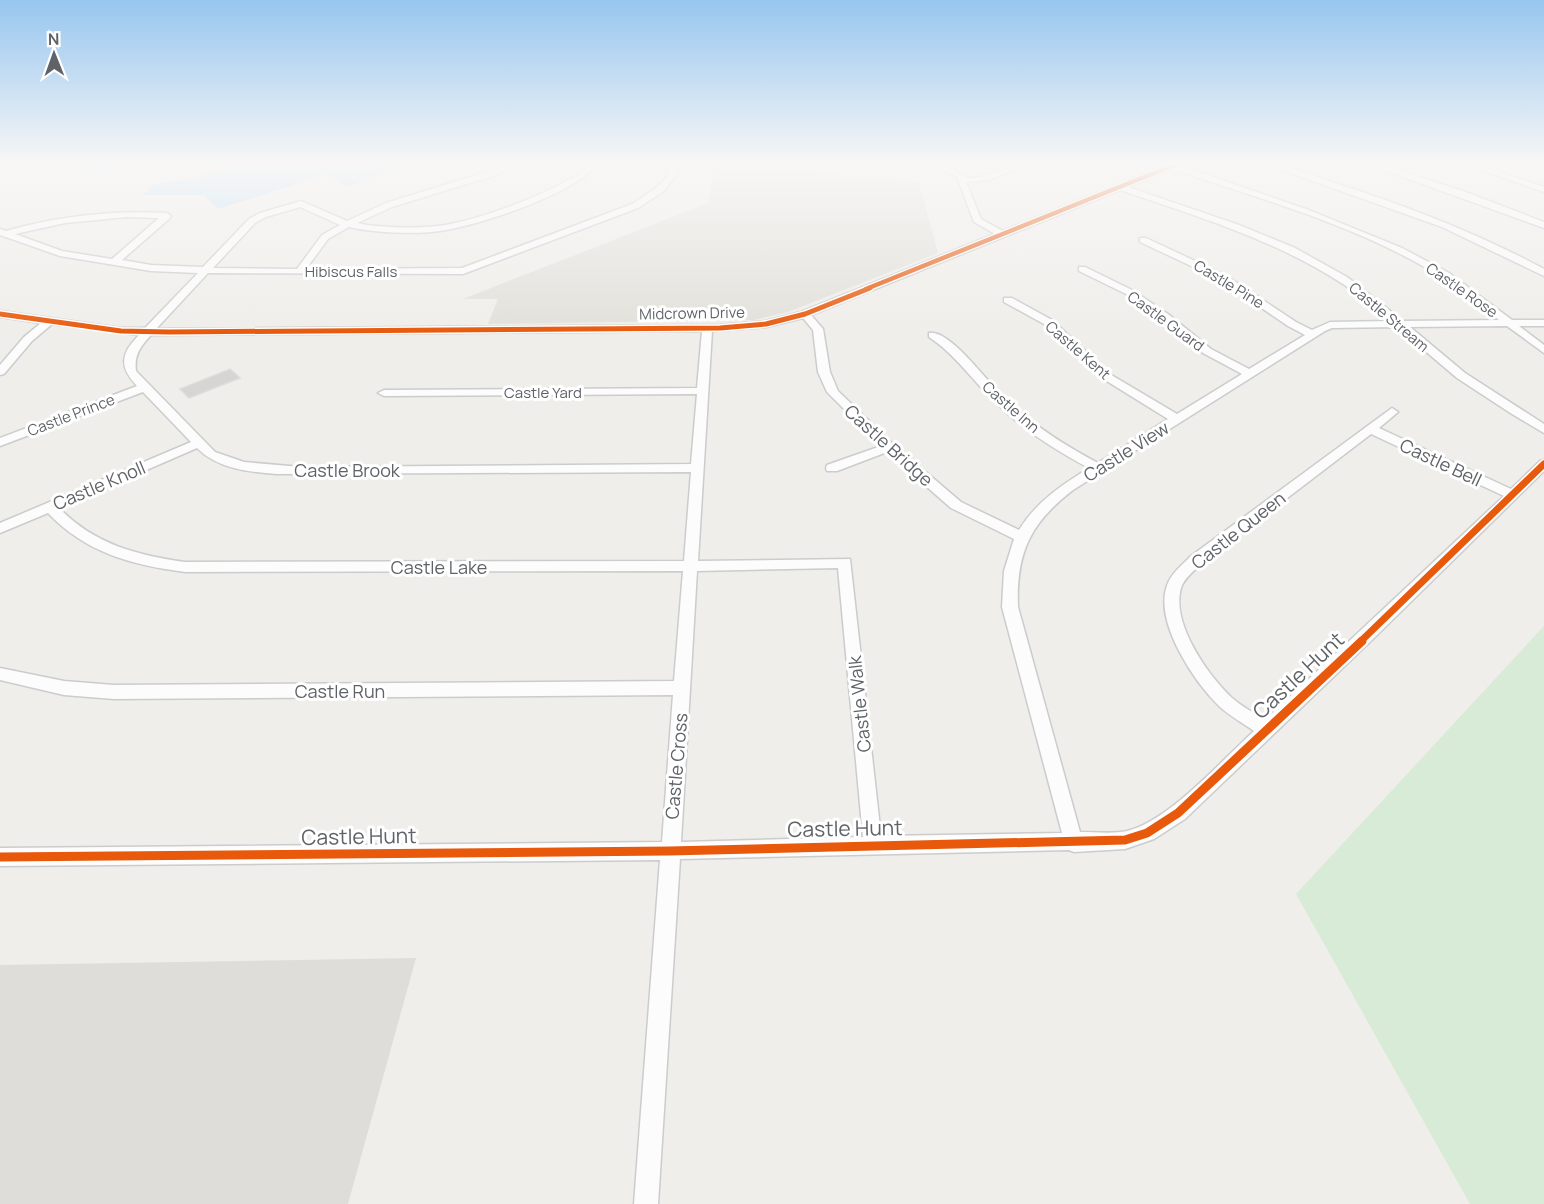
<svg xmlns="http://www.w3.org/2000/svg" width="1544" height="1204" viewBox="0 0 1544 1204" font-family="Manrope,sans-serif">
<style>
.industrial{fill:#dfddda}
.education{fill:#e2e0da}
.green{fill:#d8ebd6}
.water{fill:#bfe0f9}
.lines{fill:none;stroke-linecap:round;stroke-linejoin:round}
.river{fill:#bfe0f9;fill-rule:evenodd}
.building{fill:#d6d5d3;stroke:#deddd9;stroke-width:1.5}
.minor-casing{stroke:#cbcccc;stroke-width:3}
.minor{fill:#fdfcfc;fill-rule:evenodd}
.cycleway-far3-casing{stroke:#fff;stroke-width:7}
.cycleway-far2-casing{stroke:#fff;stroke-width:8}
.cycleway-far1-casing{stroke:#fff;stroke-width:10}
.cycleway-casing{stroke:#fff;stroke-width:13}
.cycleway-far3{stroke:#e8590c;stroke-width:4.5}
.cycleway-far2{stroke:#e8590c;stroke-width:5}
.cycleway-far1{stroke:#e8590c;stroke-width:7}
.cycleway{stroke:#e8590c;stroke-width:9}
.labels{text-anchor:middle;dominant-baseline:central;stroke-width:6;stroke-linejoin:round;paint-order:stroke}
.far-street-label{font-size:15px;fill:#5f6368;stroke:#fff}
.street-label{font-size:18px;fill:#5f6368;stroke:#fff}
.near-street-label{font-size:21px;fill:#5f6368;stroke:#fff}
</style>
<rect width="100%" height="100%" fill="#efeeea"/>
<path class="industrial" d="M 416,958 L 348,1204 L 0,1204 L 0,965 Z"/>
<path class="education" d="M 715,165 L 746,165 L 919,182 L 938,253 L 788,312 L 754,320 L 488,324 L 498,299 L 463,299 L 708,203 Z"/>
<path class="green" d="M 1544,626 L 1544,1204 L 1470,1204 L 1296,894 Z"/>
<path class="water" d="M 236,165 L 415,165 L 404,166 L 347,187 L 325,175 L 218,209 L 203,195 L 144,195 L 153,184 L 186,180 Z"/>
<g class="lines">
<path class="river" d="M 77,165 L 128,165 C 116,175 88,177 77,165 Z"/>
</g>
<path class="building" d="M 230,369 L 240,378 L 189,398 L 180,389 Z"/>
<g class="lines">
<defs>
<path id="minor" d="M 0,165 L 7,165 L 0,170 Z
M 501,165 L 510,165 L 499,174 L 392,207 L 357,223 C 378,228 423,229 445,225 C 482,219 562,190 590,165 L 598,165 C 572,194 485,223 446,230 C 420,235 375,233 349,227 L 328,239 L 306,269 L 462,268 L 632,204 L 658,187 L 668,176 L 671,165 L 679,165 L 676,176 L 664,191 L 638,208 L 463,274 L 208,273 L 156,329 L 720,325 L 766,321 L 801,312 L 995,234 L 974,222 L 957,177 L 936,165 C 952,165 954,173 965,177 C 978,182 1009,165 1026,165 L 989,180 L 966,182 L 981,219 L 1003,231 L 1167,165 L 1178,165 L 1306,209 L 1402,248 L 1449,273 L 1512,320 L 1544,320 L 1544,326 L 1519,326 L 1544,345 L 1544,353 L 1507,326 L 1410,327 L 1465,373 L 1544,424 L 1544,433 L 1512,414 L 1457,378 L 1397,327 L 1332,328 L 1325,331 L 1073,490 C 1030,523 1016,553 1018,607 L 1080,832 C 1095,832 1113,834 1127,831 C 1169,821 1222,760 1254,731 C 1243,723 1230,716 1220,707 C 1195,683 1156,625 1166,589 C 1169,575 1181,566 1191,556 L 1392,408 L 1398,412 L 1379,428 L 1511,489 L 1540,461 L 1544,460 L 1544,471 L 1373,639 L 1185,819 L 1154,839 L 1125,849 L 1074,852 L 1069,850 L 680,859 L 658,1204 L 634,1204 L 660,860 L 0,866 L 0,848 L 662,842 L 673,695 L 114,699 L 64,695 L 0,680 L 0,668 L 64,681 L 114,685 L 674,681 L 683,571 L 185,572 C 132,565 86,553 48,513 L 0,533 L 0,523 L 191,442 L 143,392 L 0,446 L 0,438 L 137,386 C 119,367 120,354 139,335 L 52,324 L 32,341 L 4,374 L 0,375 L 0,365 L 24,337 L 41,323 L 0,317 L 0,311 L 121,328 L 145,328 L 198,273 L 151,271 L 60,256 L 0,235 L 0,229 L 6,231 C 59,216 112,210 167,213 L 171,216 L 170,218 L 122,260 L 151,265 L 203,267 L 249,219 L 260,213 L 301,201 L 347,221 L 386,203 L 493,170 ZM 1172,169 C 1258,198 1349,223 1428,269 C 1454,284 1476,302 1499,320 L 1403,321 L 1347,277 L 1295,248 L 1239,225 L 1128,187 ZM 1120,190 C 1216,223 1314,251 1391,321 L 1330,322 L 1312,330 L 1296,322 L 1225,275 L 1146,238 L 1140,238 L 1140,242 L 1219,279 L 1288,326 L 1305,335 L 1249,369 L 1211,349 L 1168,314 L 1132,290 L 1085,267 L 1079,267 L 1079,271 L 1126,294 L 1160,318 L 1203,353 L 1242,374 L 1177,414 L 1113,376 L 1052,320 L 1012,298 L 1004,298 L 1004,302 L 1044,324 L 1105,380 L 1168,419 L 1098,463 C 1056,441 1016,414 985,377 C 974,365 946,330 929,333 L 929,337 C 956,355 972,380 995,402 C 1022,429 1055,450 1089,468 C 1062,485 1036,502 1019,530 L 961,502 L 893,444 L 838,391 L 830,372 L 823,329 L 811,315 ZM 300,207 L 340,225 L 322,235 L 297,269 L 213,268 L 255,223 L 266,217 ZM 127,217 L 159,218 L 112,259 L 62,251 L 15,234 L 65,223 ZM 803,318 L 813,330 L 818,372 L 827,392 L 881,446 L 827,465 L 826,468 L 827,471 L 837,471 L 887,452 L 951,508 L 1014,539 L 1004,571 L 1002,607 L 1062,833 L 881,836 L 850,559 L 698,561 L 712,331 L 766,327 ZM 702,331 L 697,388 L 384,390 L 378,393 L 384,396 L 697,394 L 691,464 L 301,467 L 244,462 L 215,452 L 136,371 C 134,355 140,347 151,335 ZM 1371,434 L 1504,496 L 1265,720 C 1254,713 1241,706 1231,697 C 1207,674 1171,623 1181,588 C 1184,578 1194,571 1201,564 ZM 197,448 C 218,469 249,472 277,474 L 691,472 L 684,561 L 185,562 C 136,555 94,544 59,508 ZM 838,568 L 863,837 L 681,842 L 697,571 Z
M 1268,165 C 1290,165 1314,176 1335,183 C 1407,206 1477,233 1544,269 L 1544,276 L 1442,227 Z
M 1370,165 L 1382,165 L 1463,191 L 1544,222 L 1544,228 Z
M 1468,165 L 1479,165 L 1544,187 L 1544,192 Z"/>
</defs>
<use href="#minor" class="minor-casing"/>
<use href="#minor" class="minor"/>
<defs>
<path id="cycleway-far3" d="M 866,289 L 1174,165"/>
<path id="cycleway-far2" d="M 0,314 L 121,331 L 169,332 L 720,328 L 766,324 L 805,314 L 870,288"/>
<path id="cycleway-far1" d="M 1360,642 L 1544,464"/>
<path id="cycleway" d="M 0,857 L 669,851 L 1125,840 L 1147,833 L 1178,813 L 1362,641"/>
</defs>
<use href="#cycleway-far3" class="cycleway-far3-casing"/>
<use href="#cycleway-far2" class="cycleway-far2-casing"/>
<use href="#cycleway-far1" class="cycleway-far1-casing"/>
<use href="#cycleway" class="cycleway-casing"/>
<use href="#cycleway-far3" class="cycleway-far3"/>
<use href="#cycleway-far2" class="cycleway-far2"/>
<use href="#cycleway-far1" class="cycleway-far1"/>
<use href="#cycleway" class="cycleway"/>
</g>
<linearGradient id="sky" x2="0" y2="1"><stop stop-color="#97c6ef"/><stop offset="0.49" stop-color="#f8f7f6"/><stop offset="1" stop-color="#f8f7f6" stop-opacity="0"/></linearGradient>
<rect width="1544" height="334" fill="url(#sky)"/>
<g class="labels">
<g class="far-street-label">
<text x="351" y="271">Hibiscus Falls</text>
<text transform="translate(1229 284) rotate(31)">Castle Pine</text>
<text transform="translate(1462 290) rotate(35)">Castle Rose</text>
<text transform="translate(692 313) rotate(-1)">Midcrown Drive</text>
<text transform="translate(1389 317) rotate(40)">Castle Stream</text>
<text transform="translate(1166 321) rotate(36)">Castle Guard</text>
<text transform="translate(1078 350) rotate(41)">Castle Kent</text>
<text x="543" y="392">Castle Yard</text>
<text transform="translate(1011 407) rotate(41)">Castle Inn</text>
<text transform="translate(71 415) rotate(-21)">Castle Prince</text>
</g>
<g class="street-label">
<text transform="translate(889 445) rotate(42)">Castle Bridge</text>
<text transform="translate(1126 451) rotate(-32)">Castle View</text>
<text transform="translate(1441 462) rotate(25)">Castle Bell</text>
<text x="347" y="470">Castle Brook</text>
<text transform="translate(99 485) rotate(-23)">Castle Knoll</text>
<text transform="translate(1238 530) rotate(-38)">Castle Queen</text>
<text x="439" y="567">Castle Lake</text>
<text x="340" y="691">Castle Run</text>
<text transform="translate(859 704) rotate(-96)">Castle Walk</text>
<text transform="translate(676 766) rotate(-85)">Castle Cross</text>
</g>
<g class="near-street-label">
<text transform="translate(1298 675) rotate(-43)">Castle Hunt</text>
<text transform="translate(845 828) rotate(-1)">Castle Hunt</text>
<text transform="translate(359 836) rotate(-1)">Castle Hunt</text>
</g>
</g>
<g transform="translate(54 54) rotate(359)" stroke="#ffffff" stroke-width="4.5" paint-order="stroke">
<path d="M0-4.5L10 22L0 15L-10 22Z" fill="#5f6368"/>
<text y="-9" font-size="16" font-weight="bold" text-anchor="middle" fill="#5f6368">N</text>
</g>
</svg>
